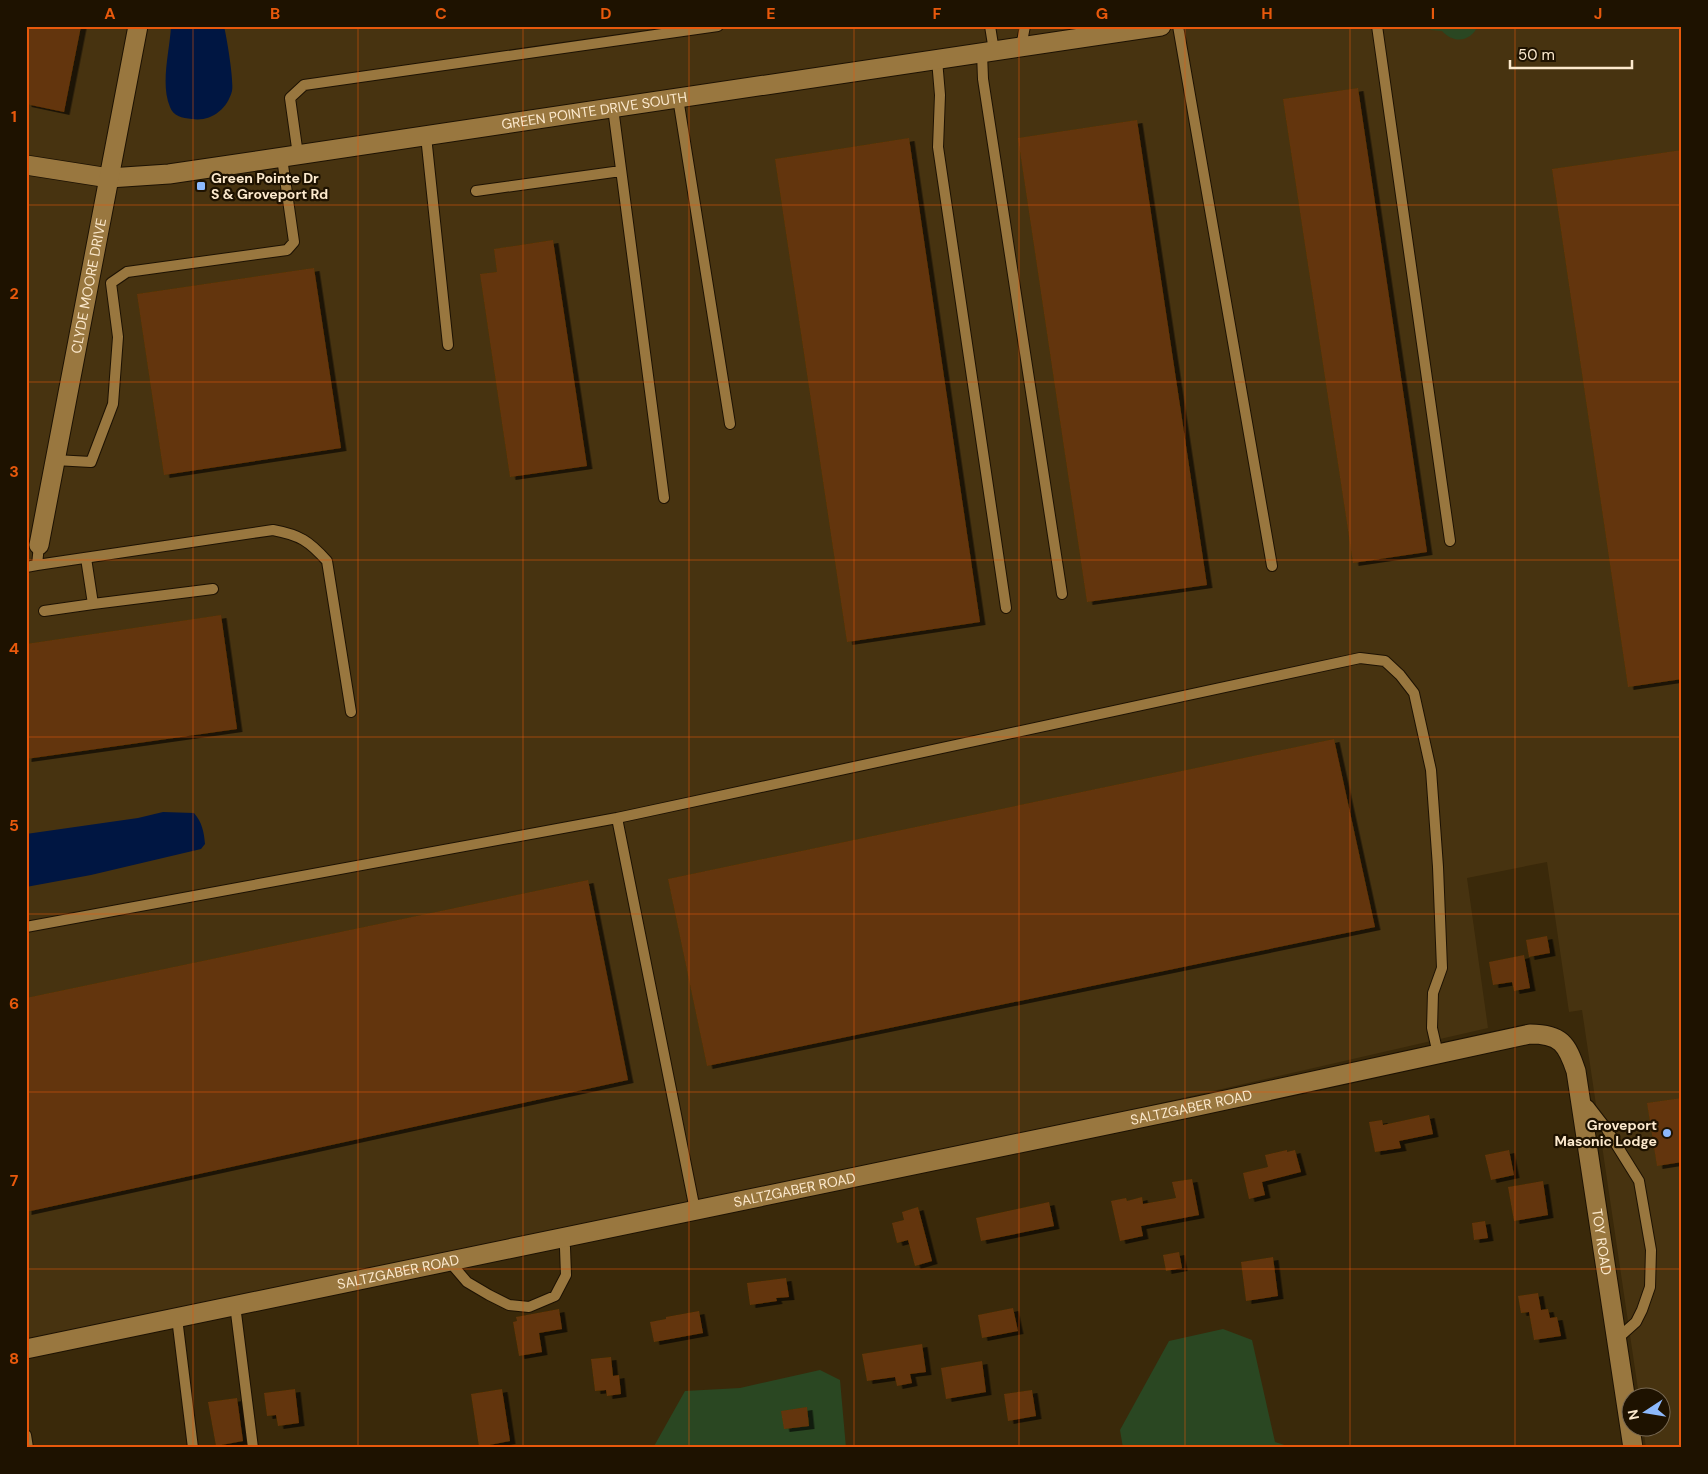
<svg xmlns="http://www.w3.org/2000/svg" width="1708" height="1474" viewBox="0 0 1708 1474" font-family="'DM Sans',sans-serif">
<style>
.built{fill:#473310}
.green{fill:#2a4722}
.water{fill:#001642}
.building{fill:#643608;filter:url(#shadow)}
.lines{fill:none;stroke-linecap:round;stroke-linejoin:round}
.lane-casing{stroke:#1d1203;stroke-width:12}
.street-casing{stroke:#1d1203;stroke-width:21}
.lane{stroke:#99773f;stroke-width:10}
.street{stroke:#99773f;stroke-width:19}
.grid{fill:none;stroke:#e8590c;stroke-width:1;stroke-opacity:0.55}
.poi-dot{fill:#8db9fc;stroke:#1e1200;stroke-width:2}
.labels{text-anchor:middle;dominant-baseline:central;stroke-width:4.5;stroke-linejoin:round;paint-order:stroke}
.street-label{font-size:14px;fill:#fce9cd;stroke:#1e1200}
.poi-label{font-size:14px;font-weight:bold;fill:#fce9cd;stroke:#1e1200;text-anchor:start}
.neatline{fill:none;stroke:#e8590c;stroke-width:2}
.grid-label{font-size:16px;text-anchor:middle;font-weight:bold;fill:#e8590c}
</style>
<defs>
<filter id="shadow"><feDropShadow dx="5.5" dy="3" stdDeviation="0" flood-color="#0009"/></filter>
</defs>
<rect width="100%" height="100%" fill="#3a290a"/>
<path class="built" d="M 26,26 L 1682,26 L 1682,1448 L 1646,1448 L 1643,1427 L 1660,1426 L 1660,1396 L 1639,1396 L 1582,1010 L 1569,1012 L 1547,862 L 1467,878 L 1488,1028 L 695,1210 L 26,1341 Z"/>
<path class="green" d="M 1425,26 L 1478,26 C 1470,42 1454,44 1442,31 L 1431,30 Z
M 1223,1329 L 1252,1340 L 1275,1442 L 1294,1448 L 1123,1448 L 1120,1430 L 1169,1341 Z
M 820,1370 L 840,1380 L 846,1448 L 653,1448 L 685,1391 L 740,1388 Z"/>
<path class="water" d="M 171,26 L 224,26 C 227,39 234,81 232,91 C 227,110 210,122 192,119 C 182,118 173,116 170,107 C 160,84 170,50 171,26 Z
M 163,812 L 194,813 C 202,822 204,832 205,844 L 201,849 L 91,875 L 26,887 L 26,834 L 138,818 Z"/>
<path class="building" d="M 26,26 L 81,26 L 64,112 L 26,104 Z
M 1358,88 L 1427,552 L 1353,563 L 1283,99 Z
M 1137,120 L 1207,585 L 1087,602 L 1018,138 Z
M 909,138 L 980,622 L 847,642 L 775,159 Z
M 1682,150 L 1682,679 L 1628,687 L 1552,169 Z
M 553,240 L 587,466 L 510,477 L 480,274 L 497,272 L 494,249 Z
M 314,268 L 341,448 L 164,475 L 137,294 Z
M 221,615 L 237,729 L 26,759 L 26,644 Z
M 1334,739 L 1375,927 L 707,1066 L 668,879 Z
M 588,880 L 628,1080 L 26,1212 L 26,998 Z
M 1547,936 L 1550,953 L 1529,957 L 1526,940 Z
M 1524,955 L 1530,988 L 1514,991 L 1512,982 L 1493,985 L 1489,962 Z
M 1682,1098 L 1682,1162 L 1657,1166 L 1647,1103 Z
M 1429,1115 L 1433,1134 L 1399,1141 L 1401,1148 L 1375,1152 L 1369,1122 L 1382,1120 L 1383,1125 Z
M 1287,1150 L 1287,1152 L 1295,1150 L 1301,1172 L 1262,1182 L 1265,1195 L 1249,1199 L 1243,1173 L 1268,1167 L 1265,1155 Z
M 1509,1150 L 1514,1175 L 1491,1180 L 1485,1155 Z
M 1192,1179 L 1199,1215 L 1141,1226 L 1143,1236 L 1120,1241 L 1111,1201 L 1126,1198 L 1127,1201 L 1142,1197 L 1143,1204 L 1176,1198 L 1172,1182 Z
M 1543,1181 L 1548,1215 L 1514,1221 L 1508,1187 Z
M 1049,1202 L 1054,1226 L 981,1241 L 976,1218 Z
M 918,1207 L 932,1261 L 915,1266 L 908,1240 L 897,1243 L 892,1223 L 904,1220 L 902,1212 Z
M 1485,1221 L 1488,1238 L 1474,1240 L 1472,1223 Z
M 1179,1252 L 1182,1268 L 1166,1271 L 1163,1255 Z
M 1273,1257 L 1278,1296 L 1246,1301 L 1241,1262 Z
M 786,1278 L 789,1297 L 776,1298 L 777,1301 L 750,1305 L 747,1283 Z
M 1538,1293 L 1541,1310 L 1548,1309 L 1550,1318 L 1557,1317 L 1561,1336 L 1534,1340 L 1529,1312 L 1521,1313 L 1518,1296 Z
M 1013,1308 L 1018,1331 L 982,1338 L 978,1315 Z
M 559,1309 L 562,1329 L 539,1333 L 542,1352 L 519,1356 L 513,1322 L 517,1321 L 516,1317 Z
M 699,1311 L 703,1333 L 654,1342 L 650,1322 L 666,1319 L 666,1317 Z
M 922,1344 L 926,1372 L 910,1374 L 912,1383 L 897,1386 L 895,1377 L 867,1381 L 862,1354 Z
M 611,1357 L 613,1376 L 619,1375 L 621,1394 L 607,1396 L 606,1390 L 595,1391 L 591,1359 Z
M 982,1361 L 986,1392 L 946,1399 L 941,1368 Z
M 295,1389 L 299,1423 L 278,1426 L 276,1415 L 267,1416 L 264,1393 Z
M 502,1389 L 510,1441 L 479,1447 L 471,1394 Z
M 1032,1390 L 1036,1416 L 1008,1421 L 1004,1394 Z
M 237,1398 L 243,1441 L 216,1446 L 208,1402 Z
M 807,1407 L 809,1426 L 784,1429 L 781,1411 Z"/>
<g class="lines">
<defs>
<path id="lane" d="M 990,26 L 994,51
M 1178,26 L 1272,566
M 1377,26 L 1450,541
M 1021,47 L 1025,26
M 982,53 L 983,79 L 1062,594
M 937,60 L 940,95 L 938,147 L 1006,608
M 678,98 L 730,424
M 613,108 L 664,498
M 426,136 L 448,345
M 298,155 L 290,98 L 304,85 L 718,26
M 476,191 L 621,171
M 55,460 L 91,462 L 113,404 L 118,337 L 111,283 L 127,272 L 287,250 L 294,242 L 282,158
M 37,565 L 273,530 C 300,535 309,541 327,561 L 351,712
M 26,567 L 37,565 L 39,545
M 93,604 L 213,589
M 44,611 L 93,604 L 86,558
M 26,927 L 617,818
M 1582,1101 L 1589,1106 L 1606,1128 L 1639,1181 L 1651,1250 L 1650,1287 L 1642,1310 L 1636,1322 L 1617,1339
M 695,1210 L 617,818 L 1360,658 L 1385,661 L 1400,675 L 1414,693 L 1431,770 L 1438,867 L 1442,968 L 1433,993 L 1432,1028 L 1438,1054
M 449,1261 L 467,1282 L 489,1295 L 509,1305 L 529,1307 L 555,1296 L 566,1275 L 565,1248 L 563,1237
M 235,1305 L 253,1448
M 177,1318 L 193,1448
M 26,1435 L 28,1448"/>
<g id="street">
<path id="s1" d="M 26,165 L 109,178 L 169,174 L 1161,26"/>
<path id="s2" d="M 39,545 L 138,26"/>
<path id="s3" d="M 26,1349 L 1198,1106 L 1530,1034 C 1561,1034 1567,1044 1576,1071 L 1633,1448"/>
</g>
</defs>
<use href="#lane" class="lane-casing"/>
<use href="#street" class="street-casing"/>
<use href="#lane" class="lane"/>
<use href="#street" class="street"/>
</g>
<path class="grid" d="M 193,26 L 193,1448M 358,26 L 358,1448M 523,26 L 523,1448M 689,26 L 689,1448M 854,26 L 854,1448M 1019,26 L 1019,1448M 1185,26 L 1185,1448M 1350,26 L 1350,1448M 1515,26 L 1515,1448M 26,205 L 1682,205M 26,382 L 1682,382M 26,560 L 1682,560M 26,737 L 1682,737M 26,914 L 1682,914M 26,1092 L 1682,1092M 26,1269 L 1682,1269"/>
<g class="poi-dot">
<rect x="196" y="181" width="10" height="10" rx="2.5"/>
<circle cx="1667" cy="1133" r="5"/>
</g>
<g class="labels">
<g class="street-label">
<text stroke="none"><textPath href="#s1" startOffset="574">GREEN POINTE DRIVE SOUTH</textPath></text>
<text stroke="none"><textPath href="#s2" startOffset="264">CLYDE MOORE DRIVE</textPath></text>
<text stroke="none"><textPath href="#s3" startOffset="1190">SALTZGABER ROAD</textPath></text>
<text stroke="none"><textPath href="#s3" startOffset="785">SALTZGABER ROAD</textPath></text>
<text stroke="none"><textPath href="#s3" startOffset="1775">TOY ROAD</textPath></text>
<text stroke="none"><textPath href="#s3" startOffset="380">SALTZGABER ROAD</textPath></text>
</g>
<g class="poi-label">
<text x="211" y="178">Green Pointe Dr<tspan x="211" dy="16">S &amp; Groveport Rd</tspan></text>
<text x="1657" y="1125" text-anchor="end">Groveport<tspan x="1657" dy="16">Masonic Lodge</tspan></text>
</g>
</g>
<rect width="1708" height="1474" fill="none" stroke="#1e1200" stroke-width="55"/>
<g transform="translate(1646 1412) rotate(258)"><circle r="24" fill="#1e1200" stroke="#776852"/>
<path d="M0-4L9 19L0 12L-9 19Z" fill="#8db9fc"/>
<text y="-8" font-size="14" font-weight="bold" text-anchor="middle" fill="#fce9cd">N</text>
</g>
<path d="M1510 60v8h122v-8" fill="none" stroke="#fce9cd" stroke-width="2.5"/>
<text x="1518" y="60" font-size="15" fill="#fce9cd" stroke="#1e1200" stroke-width="4" paint-order="stroke">50 m</text>
<rect x="28" y="28" width="1652" height="1418" class="neatline"/>
<g class="grid-label">
<text x="110" y="19">A</text>
<text x="275" y="19">B</text>
<text x="441" y="19">C</text>
<text x="606" y="19">D</text>
<text x="771" y="19">E</text>
<text x="937" y="19">F</text>
<text x="1102" y="19">G</text>
<text x="1267" y="19">H</text>
<text x="1433" y="19">I</text>
<text x="1598" y="19">J</text>
<text x="14" y="122">1</text>
<text x="14" y="299">2</text>
<text x="14" y="477">3</text>
<text x="14" y="654">4</text>
<text x="14" y="831">5</text>
<text x="14" y="1009">6</text>
<text x="14" y="1186">7</text>
<text x="14" y="1364">8</text>
</g>
</svg>
